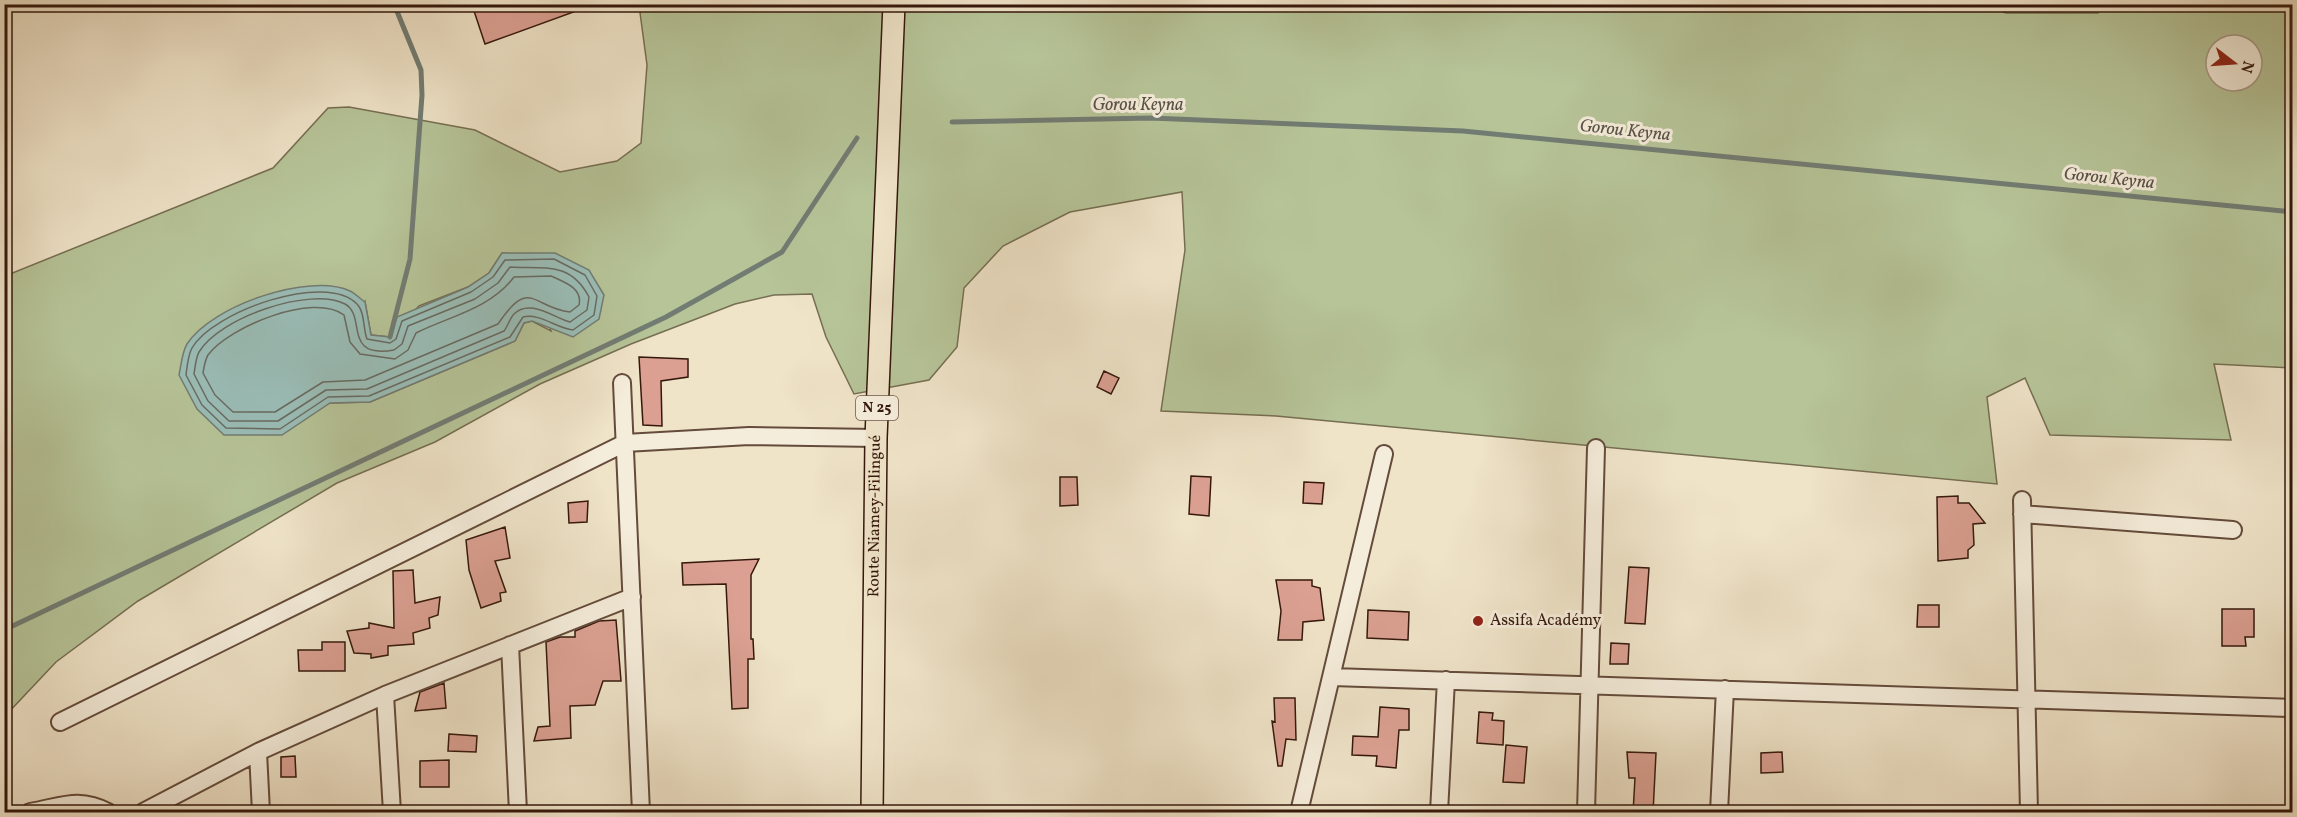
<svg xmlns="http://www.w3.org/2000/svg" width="2297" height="817" viewBox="0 0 2297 817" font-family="Vollkorn,serif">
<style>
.green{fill:#b6c498;stroke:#766e52;stroke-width:1.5;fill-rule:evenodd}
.water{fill:#9abeb8;stroke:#727c73;stroke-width:1.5}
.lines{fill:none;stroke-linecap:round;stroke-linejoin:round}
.shore{stroke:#686b62;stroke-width:1.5}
.stream{stroke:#727c73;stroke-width:5}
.building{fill:#dba092;stroke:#35180c;stroke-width:1.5}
.minor-casing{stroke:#644b3b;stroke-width:20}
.major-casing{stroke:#35180c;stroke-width:24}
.minor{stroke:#f5eddb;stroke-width:16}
.major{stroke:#efe3c8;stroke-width:21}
.poi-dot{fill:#8f2418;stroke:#f5eddb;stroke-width:2}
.labels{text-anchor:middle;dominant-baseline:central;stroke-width:6;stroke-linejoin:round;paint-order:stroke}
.shield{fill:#f5eddb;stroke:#6f584a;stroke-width:1.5}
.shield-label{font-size:15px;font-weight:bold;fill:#35180c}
.street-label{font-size:16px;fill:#35180c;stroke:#f5eddb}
.poi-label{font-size:16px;fill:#35180c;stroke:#f5eddb;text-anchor:start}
.water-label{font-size:18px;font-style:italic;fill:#585248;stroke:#f5eddb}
</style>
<rect width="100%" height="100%" fill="#efe3c8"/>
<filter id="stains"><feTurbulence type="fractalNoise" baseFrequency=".00333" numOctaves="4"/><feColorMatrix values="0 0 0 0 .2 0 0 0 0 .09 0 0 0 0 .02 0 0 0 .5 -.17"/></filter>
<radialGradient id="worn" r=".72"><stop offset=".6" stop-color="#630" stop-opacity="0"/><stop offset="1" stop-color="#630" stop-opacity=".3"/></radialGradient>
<path class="green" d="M 1979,4 L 2006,13 L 2098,13 L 2101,4 L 2292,5 L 2292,368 L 2214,364 L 2231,440 L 2050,435 L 2025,378 L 1987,397 L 1997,484 L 1276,416 L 1161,411 L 1185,250 L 1182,192 L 1070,212 L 1003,246 L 964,288 L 957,347 L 929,380 L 854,394 L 826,337 L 812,294 L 774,295 L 735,304 L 631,344 L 540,384 L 435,442 L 337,483 L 138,601 L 56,662 L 5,716 L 5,276 L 273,168 L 328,108 L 349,107 L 475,130 L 560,172 L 617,161 L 641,143 L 647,65 L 639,5 ZM 2216,45 L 2252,45 L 2252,81 L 2216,81 ZM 502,253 L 524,255 L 551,331 L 532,321 L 524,323 L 515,341 L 370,402 L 330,403 L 365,302 L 371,335 L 390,337 L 419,306 L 468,287 L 489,273 Z"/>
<path class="water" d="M 502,253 L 555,253 L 589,270 L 604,295 L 599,319 L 573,337 L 532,321 L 524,323 L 515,341 L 370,402 L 330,403 L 282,435 L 224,435 L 197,409 L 179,375 C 181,366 182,352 187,344 C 211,306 309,272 350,291 C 355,293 360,299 365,302 L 371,335 L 390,337 L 397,317 L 468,287 L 489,273 Z"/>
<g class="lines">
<path class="shore" d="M 554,259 L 585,275 L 597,296 L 594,315 L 573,330 C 556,328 540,313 523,317 L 510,337 L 369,396 L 328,397 L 280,429 L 226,428 L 202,405 L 186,375 C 187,367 188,355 192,348 C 212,312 326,271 357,304 C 365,312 363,329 367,339 L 390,343 L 396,339 L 402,321 L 471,292 L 493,277 L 505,260 Z
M 510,267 C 545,269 570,261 589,297 L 587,310 L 570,322 C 554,318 530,298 514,314 C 510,318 508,326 504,331 L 367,389 L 326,390 L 278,421 L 229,421 L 208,401 L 194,374 C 195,368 196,357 199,352 C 219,318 310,286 345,304 C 367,316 342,359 394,350 L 402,344 L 408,326 L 475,299 L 498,283 Z
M 551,276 C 564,282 583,288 579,305 L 570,312 C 533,308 530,276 498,324 L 365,380 L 323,382 L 275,412 L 233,412 L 215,395 L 203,373 C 204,367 205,360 208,355 C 229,327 313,292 344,315 L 350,342 L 360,354 L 395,359 L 408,350 L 416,333 C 450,316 490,309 514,277 Z"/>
<path class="stream" d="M 952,122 L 1151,118 L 1463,131 L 2292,212
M 390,337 L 410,259 L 422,95 L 421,70 L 394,4
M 4,630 L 666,317 L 782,252 L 857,138"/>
</g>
<path class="building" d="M 490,4 L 590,4 L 590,6 L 485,44 L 474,11 Z
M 639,357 L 688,359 L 688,377 L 661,381 L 662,426 L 643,425 Z
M 1104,371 L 1119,378 L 1111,394 L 1097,387 Z
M 1191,476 L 1211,477 L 1209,516 L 1189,514 Z
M 1060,477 L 1077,477 L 1078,505 L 1060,506 Z
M 1304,482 L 1324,483 L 1322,504 L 1303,503 Z
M 1958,496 L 1958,503 L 1969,503 L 1985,523 L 1973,524 L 1974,545 L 1968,550 L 1968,558 L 1938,561 L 1937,497 Z
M 588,501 L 587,522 L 569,523 L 568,503 Z
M 505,527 L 510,558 L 495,561 L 506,592 L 500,593 L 501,601 L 481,608 L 469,570 L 466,540 Z
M 759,559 L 751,575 L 751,639 L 753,639 L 754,659 L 748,659 L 748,708 L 732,709 L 726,584 L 683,585 L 682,563 Z
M 1629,567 L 1649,568 L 1645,624 L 1625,623 Z
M 413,570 L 415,603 L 440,597 L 438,615 L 429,618 L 430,628 L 413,633 L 414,644 L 388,646 L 388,655 L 371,658 L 371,654 L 354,653 L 347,631 L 369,628 L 369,623 L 394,628 L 393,571 Z
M 1276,580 L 1312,580 L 1312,586 L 1320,588 L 1324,620 L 1303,622 L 1302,640 L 1278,640 L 1281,611 Z
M 1918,605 L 1939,605 L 1939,627 L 1917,627 Z
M 2222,609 L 2254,609 L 2254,637 L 2245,637 L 2246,646 L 2222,646 Z
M 1368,610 L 1409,612 L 1408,640 L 1367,638 Z
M 616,620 L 621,681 L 603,681 L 595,705 L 570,706 L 571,738 L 534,741 L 538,727 L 550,726 L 546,642 L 560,637 L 575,637 L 575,631 L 599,621 Z
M 322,642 L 345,642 L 345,671 L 299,671 L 298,650 L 322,650 Z
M 1611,643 L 1629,644 L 1628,664 L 1610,664 Z
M 444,683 L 446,708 L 415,711 L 420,692 Z
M 1274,698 L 1295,698 L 1296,740 L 1286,739 L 1282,766 L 1278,766 L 1272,721 L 1275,722 Z
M 1380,707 L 1409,709 L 1409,730 L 1399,730 L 1396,768 L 1376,766 L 1377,756 L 1352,755 L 1353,736 L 1378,737 Z
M 1479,712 L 1493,713 L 1492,720 L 1504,721 L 1503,745 L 1477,743 Z
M 449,734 L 477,736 L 476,752 L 448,751 Z
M 1506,745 L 1527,747 L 1524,783 L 1503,782 Z
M 1627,752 L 1656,753 L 1653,813 L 1633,813 L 1635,778 L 1629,778 Z
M 1782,752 L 1783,772 L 1761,773 L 1761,753 Z
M 295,756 L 296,777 L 281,777 L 281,757 Z
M 449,760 L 449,787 L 420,787 L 420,761 Z"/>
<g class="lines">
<defs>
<path id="minor" d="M 622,383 L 641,812
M 2022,500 L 2029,812
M 2022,514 L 2233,530
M 510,645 L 518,812
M 1332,677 L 2292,708
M 385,695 L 392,812
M 60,722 L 625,443 L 749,436 L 876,438
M 258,752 L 261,812
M 30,812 C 61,807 78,796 108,812
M 143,812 L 258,752 L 385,695 L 632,597
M 1299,812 L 1384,454
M 1439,812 L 1446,680
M 1586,812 L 1596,448
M 1719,812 L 1725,689"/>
<g id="major">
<path id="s1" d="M 872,812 L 876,438 L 894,4"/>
</g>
</defs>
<use href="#minor" class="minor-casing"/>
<use href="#major" class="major-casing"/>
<use href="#minor" class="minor"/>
<use href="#major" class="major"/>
</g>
<circle class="poi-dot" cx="1478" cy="621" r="6"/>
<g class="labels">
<rect class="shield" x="856" y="396" width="42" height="24" rx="4.5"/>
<g class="shield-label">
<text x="877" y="408">N 25</text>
</g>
<g class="street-label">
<text stroke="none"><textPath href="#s1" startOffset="296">Route Niamey-Filingué</textPath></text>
</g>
<g class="poi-label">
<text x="1490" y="621">Assifa Académy</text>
</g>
<g class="water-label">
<text x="1138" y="105">Gorou Keyna</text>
<text transform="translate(1625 131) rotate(6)">Gorou Keyna</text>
<text transform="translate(2109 179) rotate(6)">Gorou Keyna</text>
</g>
</g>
<rect width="2297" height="817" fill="none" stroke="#efe3c8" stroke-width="24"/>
<rect x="6" y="6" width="2285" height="805" fill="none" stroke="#35180c" stroke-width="3"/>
<rect x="12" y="12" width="2273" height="793" fill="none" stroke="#35180c" stroke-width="1.5"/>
<g transform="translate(2234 63) rotate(107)"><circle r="28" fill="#f5eddb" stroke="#a89888" stroke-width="1.5"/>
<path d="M0-4.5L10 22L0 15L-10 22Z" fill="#8f2418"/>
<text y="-9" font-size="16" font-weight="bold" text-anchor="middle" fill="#35180c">N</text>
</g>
<rect width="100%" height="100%" filter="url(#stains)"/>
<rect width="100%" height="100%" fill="url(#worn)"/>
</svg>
